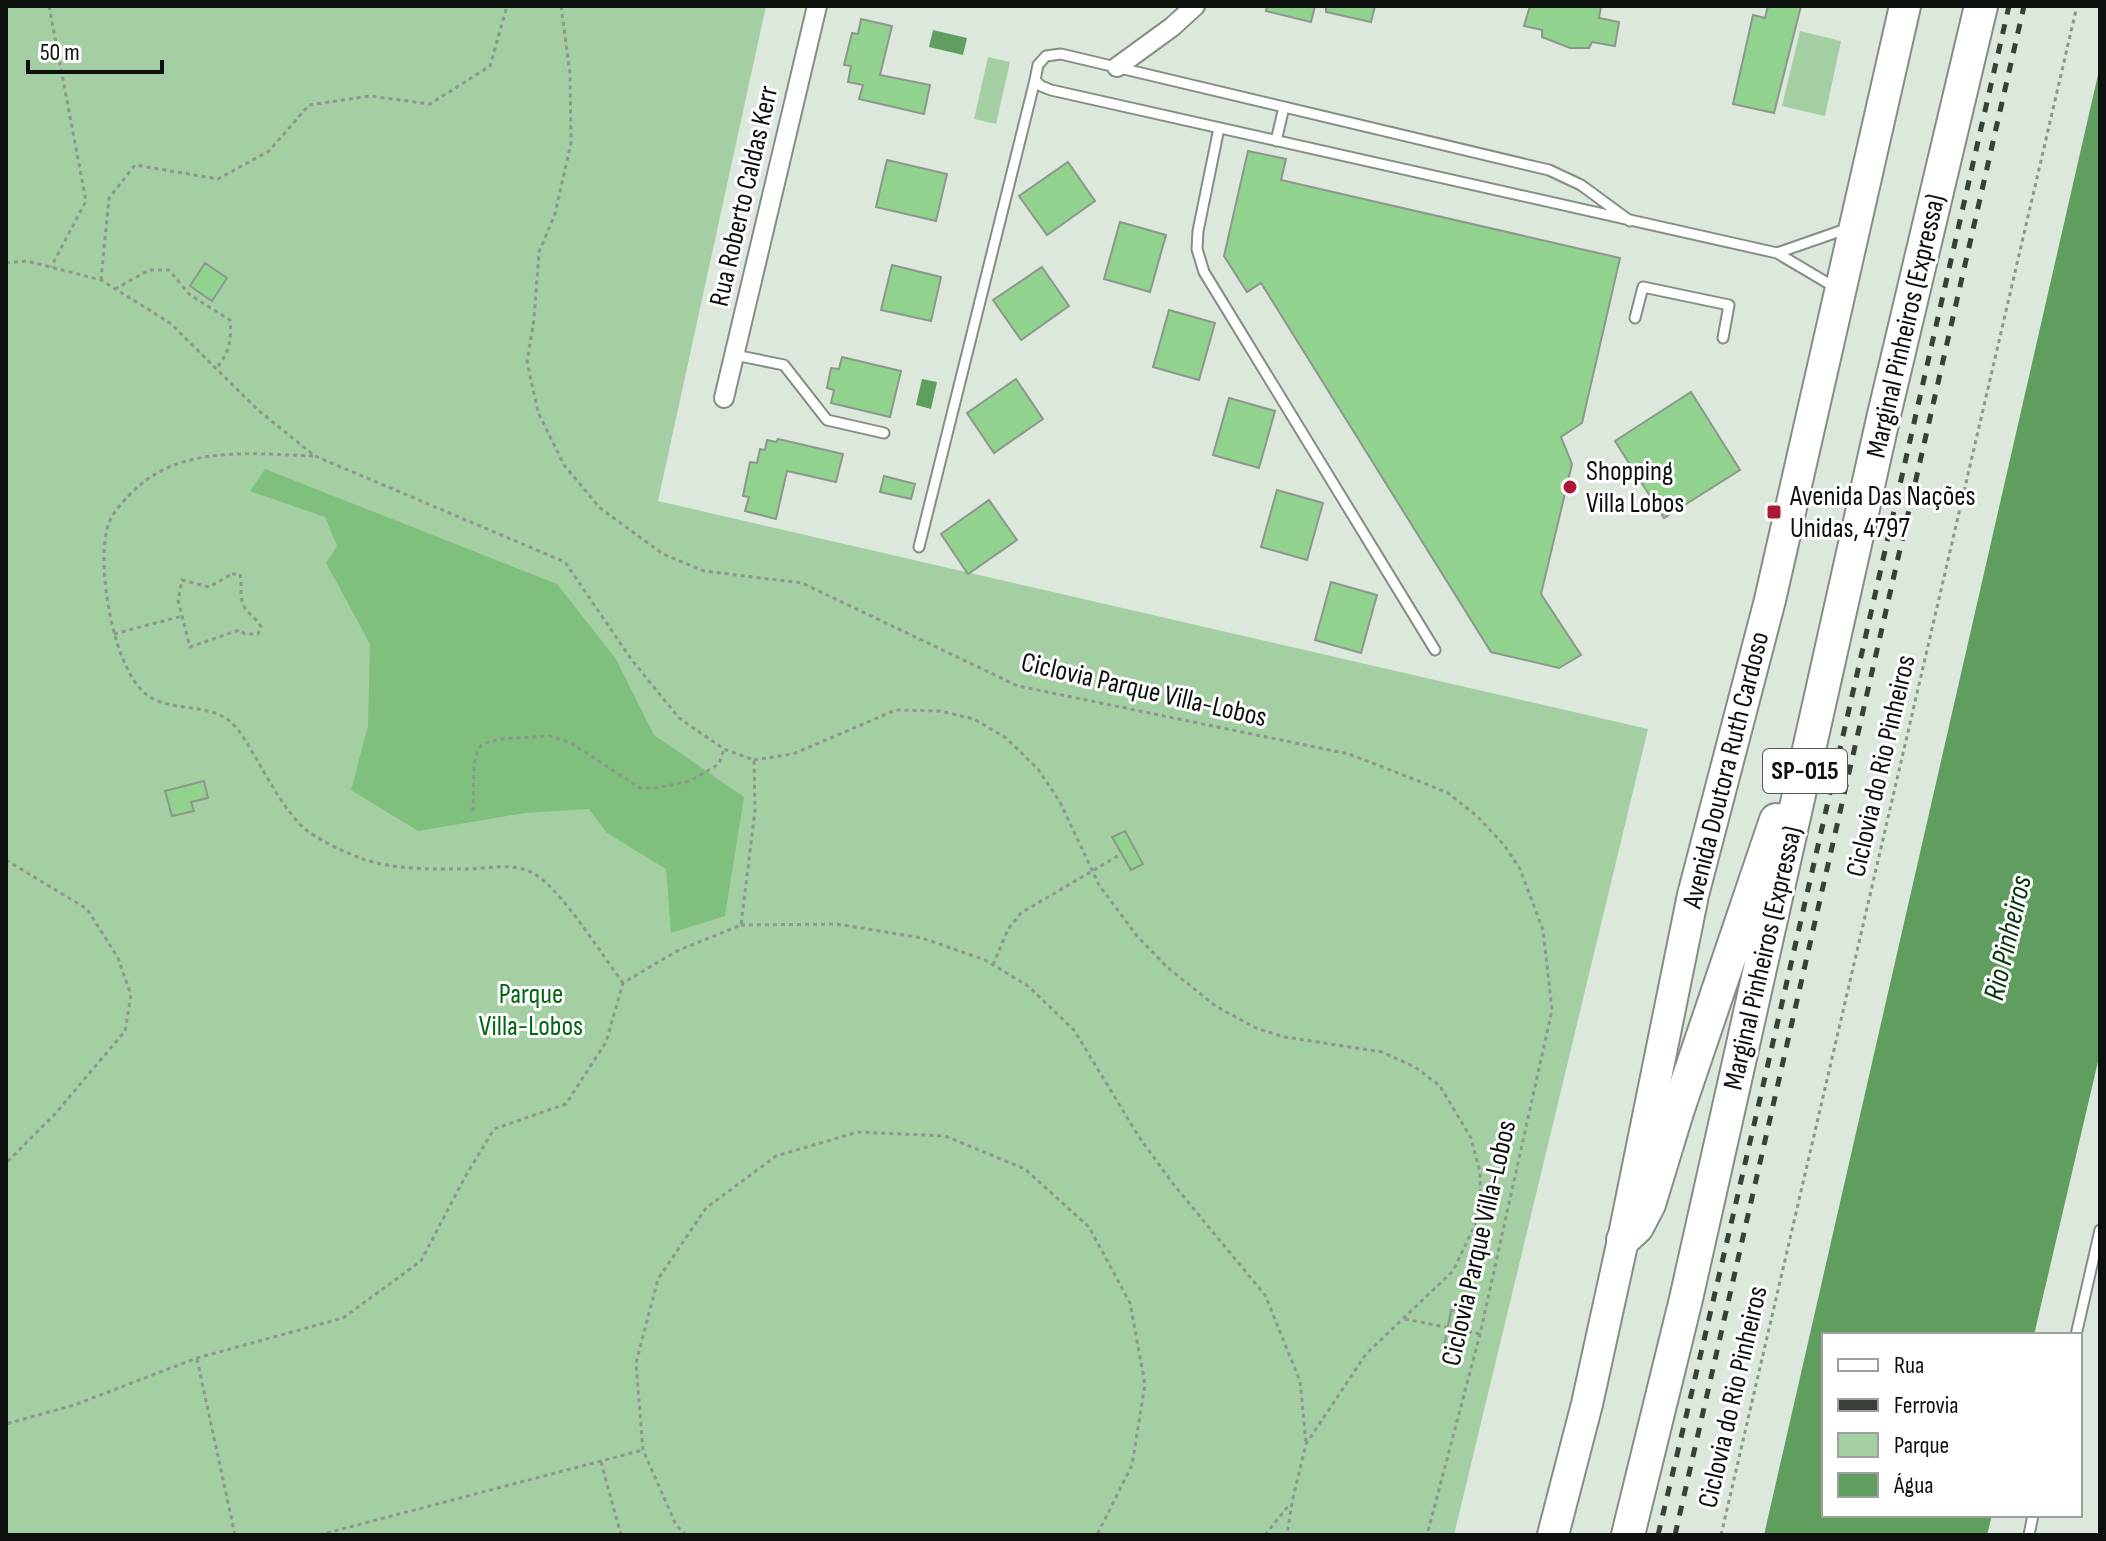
<svg xmlns="http://www.w3.org/2000/svg" width="2106" height="1541" viewBox="0 0 2106 1541" font-family="'Sofia Sans Condensed',sans-serif">
<style>
.green{fill:#a4cfa2}
.forest{fill:#80c07e}
.water{fill:#5f9e5e}
.building{fill:#91d28f;stroke:#8d988c;stroke-width:2}
.lines{fill:none;stroke-linecap:round;stroke-linejoin:round}
.service-casing{stroke:#848f83;stroke-width:13}
.minor-casing{stroke:#848f83;stroke-width:22}
.trunk-casing{stroke:#848f83;stroke-width:34}
.motorway-casing{stroke:#848f83;stroke-width:36}
.path{stroke:#8e978d;stroke-width:3;stroke-dasharray:4 4;stroke-linecap:butt}
.service{stroke:#fff;stroke-width:9}
.minor{stroke:#fff;stroke-width:18}
.trunk{stroke:#fff;stroke-width:30}
.motorway{stroke:#fff;stroke-width:32}
.rail{stroke:#393f39;stroke-width:5;stroke-dasharray:10 10;stroke-linecap:butt}
.poi-dot{fill:#ad1832;stroke:#fff;stroke-width:3}
.labels{text-anchor:middle;dominant-baseline:central;stroke-width:6;stroke-linejoin:round;paint-order:stroke}
.shield{fill:#fff;stroke:#565856;stroke-width:2}
.shield-label{font-size:26px;font-weight:bold;fill:#0d110d}
.street-label{font-size:28px;fill:#0d110d;stroke:#fff}
.poi-label{font-size:28px;fill:#0d110d;stroke:#fff;text-anchor:start}
.park-label{font-size:28px;fill:#01660f;stroke:#fff}
.water-label{font-size:30px;font-style:italic;fill:#063509;stroke:#fff}
</style>
<rect width="100%" height="100%" fill="#dce8db"/>
<path class="green" d="M 6,6 L 766,6 L 658,501 L 1648,729 L 1454,1535 L 6,1535 Z
M 1800,31 L 1841,41 L 1825,116 L 1782,106 Z
M 988,57 L 1010,62 L 996,124 L 974,119 Z"/>
<path class="forest" d="M 265,469 L 557,584 L 616,659 L 654,735 L 744,797 L 725,916 L 671,933 L 666,869 L 607,833 L 589,809 L 525,813 L 418,831 L 351,790 L 368,726 L 370,644 L 326,563 L 337,546 L 325,517 L 250,491 Z"/>
<path class="water" d="M 933,30 L 967,38 L 963,55 L 929,47 Z
M 2100,66 L 2100,1053 L 2034,1335 L 1824,1335 L 1824,1515 L 1992,1515 L 1987,1535 L 1764,1535 Z
M 922,379 L 937,382 L 931,409 L 916,405 Z"/>
<path class="building" d="M 1267,6 L 1315,6 L 1311,22 L 1266,11 Z
M 1326,6 L 1375,6 L 1371,22 L 1326,12 Z
M 1530,6 L 1601,6 L 1599,18 L 1619,22 L 1615,46 L 1592,42 L 1589,48 L 1570,48 L 1542,37 L 1542,30 L 1524,26 Z
M 1768,6 L 1801,6 L 1774,113 L 1733,104 L 1753,15 L 1765,18 Z
M 861,19 L 892,26 L 880,75 L 930,85 L 924,114 L 859,99 L 863,85 L 848,82 L 851,66 L 844,65 L 852,33 L 858,34 Z
M 1248,151 L 1286,159 L 1281,180 L 1620,258 L 1582,423 L 1561,437 L 1572,464 L 1541,594 L 1581,655 L 1559,668 L 1491,652 L 1261,283 L 1247,292 L 1224,256 Z
M 887,160 L 947,174 L 936,221 L 876,207 Z
M 1068,162 L 1095,201 L 1047,235 L 1019,196 Z
M 1120,222 L 1166,235 L 1150,292 L 1104,279 Z
M 205,263 L 227,278 L 212,301 L 190,286 Z
M 892,265 L 941,277 L 931,321 L 881,310 Z
M 1042,267 L 1069,306 L 1021,340 L 993,300 Z
M 1169,310 L 1215,323 L 1199,380 L 1153,367 Z
M 842,357 L 901,371 L 890,417 L 831,403 L 834,390 L 827,388 L 831,368 L 839,369 Z
M 1016,379 L 1043,419 L 994,453 L 967,413 Z
M 1691,392 L 1740,470 L 1664,518 L 1615,441 Z
M 1229,398 L 1275,411 L 1259,468 L 1213,455 Z
M 778,439 L 843,454 L 836,482 L 787,471 L 776,519 L 745,511 L 749,497 L 743,496 L 750,462 L 757,463 L 760,449 L 765,450 L 767,440 L 776,442 Z
M 884,476 L 915,484 L 911,499 L 880,492 Z
M 1277,490 L 1323,503 L 1307,560 L 1261,547 Z
M 989,500 L 1017,540 L 968,574 L 941,534 Z
M 1331,582 L 1377,595 L 1361,653 L 1315,640 Z
M 204,781 L 208,798 L 191,802 L 194,811 L 172,816 L 165,791 Z
M 1125,831 L 1143,864 L 1131,870 L 1112,837 Z
M 1451,1310 L 1466,1313 L 1458,1349 L 1444,1346 Z"/>
<g class="lines">
<defs>
<path id="service" d="M 1219,128 L 1198,231 L 1197,249 L 1204,272 L 1435,650
M 1276,141 L 1284,107
M 1630,221 L 1581,185 L 1549,170 L 1061,54 L 1046,56 L 1038,65 L 1035,80 L 1041,86 L 1051,90 L 1777,253 L 1836,288
M 1777,253 L 1849,228
M 1635,318 L 1643,287 L 1729,305 L 1723,338
M 735,355 L 784,365 L 827,420 L 884,433
M 919,547 L 1035,80
M 2076,1335 L 2100,1230
M 2029,1535 L 2033,1515"/>
<path id="minor" d="M 1117,67 L 1172,27 L 1195,6
M 724,398 L 817,6"/>
<path id="trunk" d="M 1553,1535 L 1587,1404 L 1623,1240 L 1693,895 L 1770,600 L 1905,6"/>
<path id="motorway" d="M 1623,1240 L 1637,1227 L 1649,1204 L 1677,1112 L 1776,820
M 1628,1535 L 1686,1299 L 1883,419 L 1981,6"/>
</defs>
<use href="#service" class="service-casing"/>
<use href="#minor" class="minor-casing"/>
<use href="#trunk" class="trunk-casing"/>
<use href="#motorway" class="motorway-casing"/>
<path class="path" d="M 49,6 L 86,201 L 51,267
M 561,6 L 570,74 L 571,143 L 555,214 L 539,252 L 534,319 L 527,362 L 538,412 L 564,465 L 600,508 L 663,554 L 704,571 L 802,583 L 1018,686 L 1349,754 L 1416,780 L 1448,793 L 1477,816 L 1504,845 L 1520,869 L 1543,930 L 1552,1010 L 1480,1334 L 1427,1535
M 6,263 L 27,261 L 101,280 L 170,323 L 259,411 L 315,456 L 565,562 L 631,659 L 679,718 L 724,749 L 754,760 L 755,810 L 741,925 L 677,951 L 623,983 L 606,1042 L 566,1104 L 494,1129 L 465,1177 L 421,1261 L 343,1318 L 197,1358 L 74,1405 L 6,1424
M 101,280 L 109,198 L 135,165 L 218,179 L 269,151 L 309,105 L 370,96 L 430,104 L 490,66 L 507,6
M 115,289 L 149,270 L 169,270 L 190,295 L 230,320 C 232,341 229,352 216,369
M 313,456 C 257,454 185,445 139,486 C 127,496 110,514 107,529 C 97,569 113,669 147,695 C 171,712 203,703 227,719 C 240,728 248,746 256,758 C 268,779 286,812 304,828 C 320,841 344,852 363,859 C 395,870 432,869 465,869 C 489,869 515,861 536,875 C 563,892 602,955 623,983
M 232,574 L 240,574 C 242,584 240,592 242,601 C 244,612 256,617 261,627 L 258,634 L 245,634 L 239,630 L 190,647 L 178,600 L 182,580 L 209,587 Z
M 114,634 L 182,616
M 754,760 L 793,754 L 896,710 L 940,711 L 974,719 L 1006,738 L 1038,769 L 1060,802 L 1099,885 L 1137,936 L 1168,968 L 1217,1007 L 1258,1029 L 1285,1037 L 1382,1052 L 1415,1067 L 1440,1086 L 1471,1138 L 1480,1172 L 1480,1202 L 1474,1227 L 1453,1271 L 1366,1354 L 1306,1444 L 1292,1502 L 1287,1535
M 473,811 L 474,765 L 477,752 L 482,744 L 499,739 L 550,736 L 571,743 L 640,788 L 657,788 L 690,781 L 719,764 L 724,749
M 6,860 L 87,909 L 118,958 L 131,995 L 125,1031 L 55,1114 L 6,1163
M 741,925 L 837,924 L 922,938 L 985,960 L 1028,986 L 1074,1030 L 1139,1137 L 1174,1185 L 1265,1295 L 1300,1381 L 1306,1442
M 993,965 L 1008,929 L 1021,913 L 1121,854
M 1405,1319 L 1480,1334
M 197,1359 L 235,1535
M 601,1462 L 621,1535
M 319,1535 L 643,1450
M 686,1535 L 676,1525 L 643,1450 L 636,1363 L 658,1279 L 706,1208 L 776,1156 L 858,1132 L 945,1136 L 1025,1169 L 1089,1227 L 1130,1303 L 1145,1384 L 1132,1465 L 1097,1535
M 1265,1535 L 1289,1505
M 1721,1535 L 2077,6"/>
<use href="#service" class="service"/>
<use href="#minor" class="minor"/>
<use href="#trunk" class="trunk"/>
<use href="#motorway" class="motorway"/>
<path class="rail" d="M 1658,1535 C 1779,1026 1892,516 2009,6
M 1675,1535 L 2024,6"/>
</g>
<g class="poi-dot">
<circle cx="1570" cy="487" r="8"/>
<rect x="1766" y="504" width="16" height="16" rx="4"/>
</g>
<g class="labels">
<rect class="shield" x="1763" y="749" width="84" height="44" rx="6"/>
<g class="shield-label">
<text x="1805" y="771">SP-015</text>
</g>
<g class="street-label">
<text transform="translate(744 196) rotate(-77)">Rua Roberto Caldas Kerr</text>
<text transform="translate(1906 326) rotate(-77)">Marginal Pinheiros (Expressa)</text>
<text transform="translate(1144 690) rotate(13)">Ciclovia Parque Villa-Lobos</text>
<text transform="translate(1881 766) rotate(-77)">Ciclovia do Rio Pinheiros</text>
<text transform="translate(1726 770) rotate(-76)">Avenida Doutora Ruth Cardoso</text>
<text transform="translate(1763 958) rotate(-77)">Marginal Pinheiros (Expressa)</text>
<text transform="translate(1479 1243) rotate(-77)">Ciclovia Parque Villa-Lobos</text>
<text transform="translate(1733 1397) rotate(-77)">Ciclovia do Rio Pinheiros</text>
</g>
<g class="poi-label">
<text x="1586" y="471">Shopping<tspan x="1586" dy="32">Villa Lobos</tspan></text>
<text x="1790" y="496">Avenida Das Nações<tspan x="1790" dy="32">Unidas, 4797</tspan></text>
</g>
<g class="park-label">
<text x="531" y="994">Parque<tspan x="531" dy="32">Villa-Lobos</tspan></text>
</g>
<g class="water-label">
<text transform="translate(2008 938) rotate(-77)">Rio Pinheiros</text>
</g>
</g>
<rect width="2106" height="1541" fill="none" stroke="#0d110d" stroke-width="16"/>
<rect x="1822" y="1333" width="260" height="184" fill="#ffffff" stroke="#9ea09e" stroke-width="2"/>
<rect x="1838" y="1359" width="40" height="12" fill="#ffffff" stroke="#9ea09e" stroke-width="2"/>
<text x="1894" y="1373" font-size="24" fill="#0d110d">Rua</text>
<rect x="1838" y="1399" width="40" height="12" fill="#393f39" stroke="#9ea09e" stroke-width="2"/>
<text x="1894" y="1413" font-size="24" fill="#0d110d">Ferrovia</text>
<rect x="1838" y="1433" width="40" height="24" fill="#a4cfa2" stroke="#9ea09e" stroke-width="2"/>
<text x="1894" y="1453" font-size="24" fill="#0d110d">Parque</text>
<rect x="1838" y="1473" width="40" height="24" fill="#5f9e5e" stroke="#9ea09e" stroke-width="2"/>
<text x="1894" y="1493" font-size="24" fill="#0d110d">Água</text>
<path d="M28 60v12h134v-12" fill="none" stroke="#0d110d" stroke-width="4"/>
<text x="40" y="60" font-size="24" fill="#0d110d" stroke="#ffffff" stroke-width="6" paint-order="stroke">50 m</text>
</svg>
